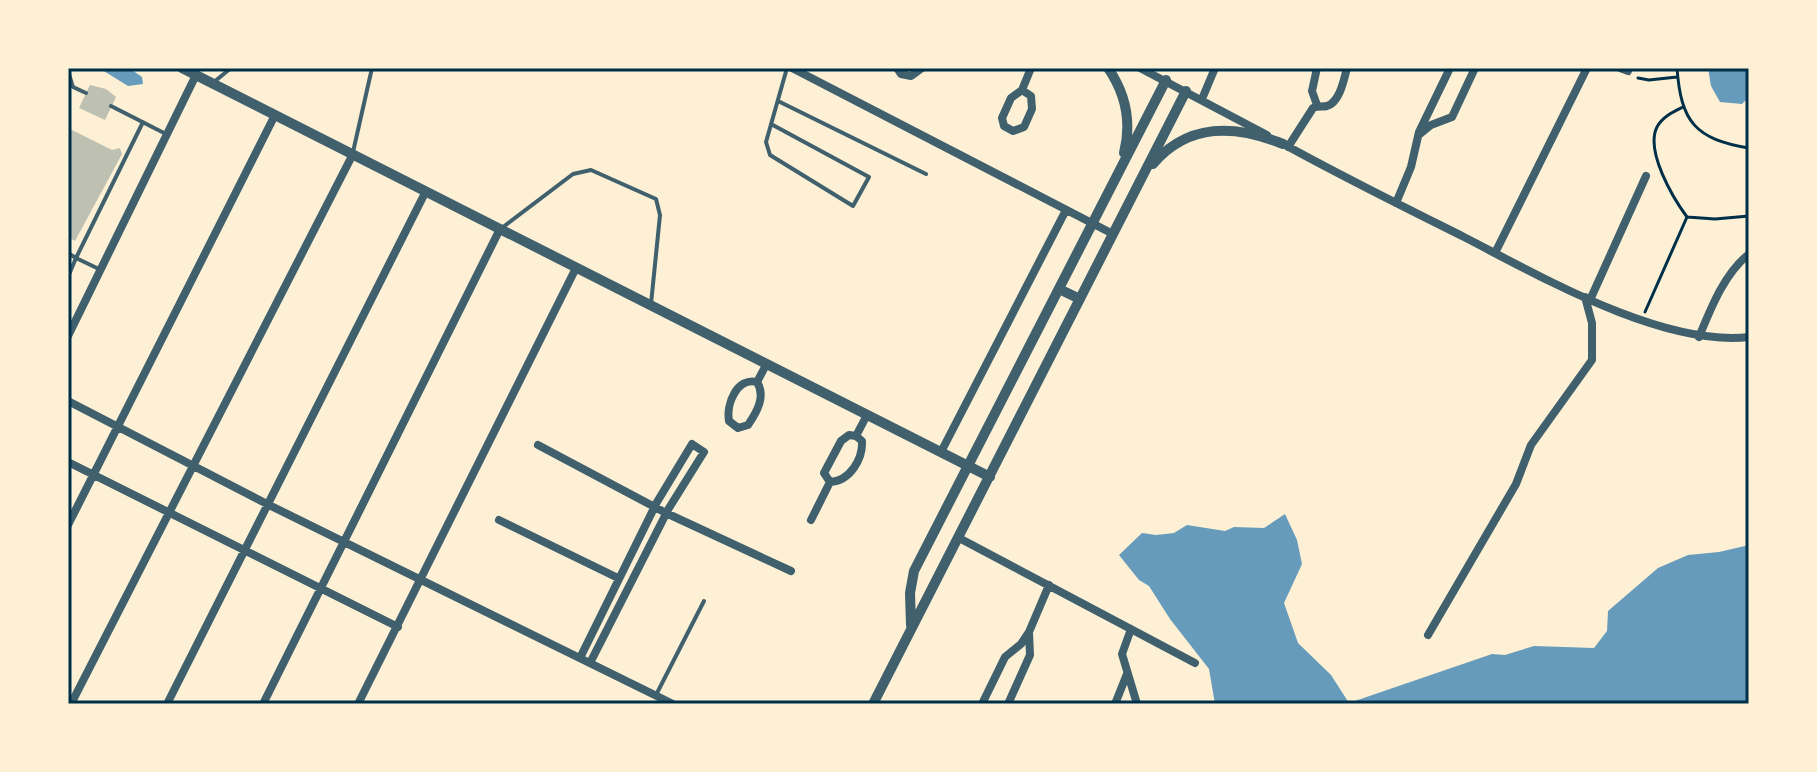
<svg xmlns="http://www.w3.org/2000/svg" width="1817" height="772" viewBox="0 0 1817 772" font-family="'DM Sans',sans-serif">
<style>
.water{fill:#669bbc}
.building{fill:#bec0b2}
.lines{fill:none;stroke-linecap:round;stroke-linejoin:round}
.path{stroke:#003049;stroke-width:3}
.service{stroke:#3f606c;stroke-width:4}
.minor{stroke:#3f606c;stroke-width:8}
.tertiary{stroke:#3f606c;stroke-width:10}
.neatline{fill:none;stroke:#003049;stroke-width:3}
</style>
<rect width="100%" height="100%" fill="#fdf0d5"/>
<path class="water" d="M 99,68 L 129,68 L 142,77 L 143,84 L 128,86 Z
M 1708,68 L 1749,68 L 1749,97 L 1742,104 L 1720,102 L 1711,86 Z
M 1285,514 L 1297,540 L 1302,564 L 1284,603 L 1298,643 L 1331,675 L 1349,703 L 1492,654 L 1505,655 L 1534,646 L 1594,648 L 1607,631 L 1608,611 L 1658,568 L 1688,555 L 1719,552 L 1749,545 L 1749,704 L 1215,704 L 1209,669 L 1170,619 L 1149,586 L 1139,580 L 1119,555 L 1142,533 L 1156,535 L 1174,533 L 1187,525 L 1225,531 L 1234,527 L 1264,528 Z"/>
<path class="building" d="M 90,85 L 106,89 L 116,97 L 105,120 L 79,108 Z
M 68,128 L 112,150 L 120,148 L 122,154 L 75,241 L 68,237 Z"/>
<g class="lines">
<path class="path" d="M 1677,68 C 1681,122 1695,139 1749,148
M 1638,78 L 1649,80 L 1677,77
M 1687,217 L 1715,219 L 1749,216
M 1645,312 L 1687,217 C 1673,198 1645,151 1657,127 C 1662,117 1673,112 1683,107"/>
<path class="service" d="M 68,71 L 73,87 L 86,93
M 214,82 L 231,68
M 778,101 L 926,174
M 111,106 L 166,134
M 771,124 L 869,177 L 853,206 L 770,155 L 766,142 L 787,68
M 353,152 L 372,68
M 503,227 L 573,174 L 591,170 L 656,199 L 660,215 L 651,304
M 68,253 L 76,258 L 143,122
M 68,277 L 76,258 L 101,270
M 656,695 L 704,601"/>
<path class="minor" d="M 792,68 L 1113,234
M 897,68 L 901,74 L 911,76 L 922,68
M 1140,68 L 1267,135
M 1620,68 L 1628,71
M 1022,90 L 1031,96 L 1032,109 L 1024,127 L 1013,131 L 1004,126 L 1002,118 L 1011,98 L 1022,90 L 1031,68
M 1202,99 L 1215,68
M 1317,105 L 1312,91 L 1317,68
M 1420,134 L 1431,125 L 1452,117 L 1475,68
M 1278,141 C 1339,175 1402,206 1464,237 C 1540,276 1662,347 1749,337
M 1288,147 L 1313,108 C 1317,106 1322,107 1327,106 C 1340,102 1344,79 1347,68
M 1396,203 L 1411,167 L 1419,132 L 1450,68
M 1495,253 L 1587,68
M 1590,300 L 1646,176
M 68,336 L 196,75
M 1699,337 C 1711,308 1724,274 1749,254
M 757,382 C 737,377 726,404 729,421 L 738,428 L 748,425 C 757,412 766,396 757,382 L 766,365
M 68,401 L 267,504 L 673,704
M 538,445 L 666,513 L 791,571
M 941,452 L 1066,210
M 68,462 L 398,627
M 830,482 L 824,473 L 841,441 L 849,435 L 856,436
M 499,520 L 618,578
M 811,520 L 830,482 C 850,481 863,459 862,441 L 856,436 L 867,415
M 68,525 L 275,115
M 959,538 L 1195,663
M 1131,629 L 1122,654 L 1137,704
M 1428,635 L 1516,484 L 1531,445 L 1592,360 L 1592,323 L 1585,297
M 580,658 L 657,502 L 692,444 L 704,452 L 669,508 L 590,663
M 71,704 L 353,154
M 167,704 L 426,191
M 263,704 L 500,229
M 358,704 L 576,268
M 982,704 L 1005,657 L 1021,644 L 1029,632 L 1049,585
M 1008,704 L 1030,655 L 1029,633
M 1115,704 L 1127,674"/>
<path class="tertiary" d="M 182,68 L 990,477
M 1108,68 C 1126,94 1132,121 1124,153
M 1153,164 C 1189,122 1236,125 1283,144
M 1059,289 L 1080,299
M 911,625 L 910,593 L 914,571 L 1166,80
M 873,704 L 1186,91"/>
</g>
<rect width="1817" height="772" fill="none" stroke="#fdf0d5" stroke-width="140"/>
<rect x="70" y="70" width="1677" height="632" class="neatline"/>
</svg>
